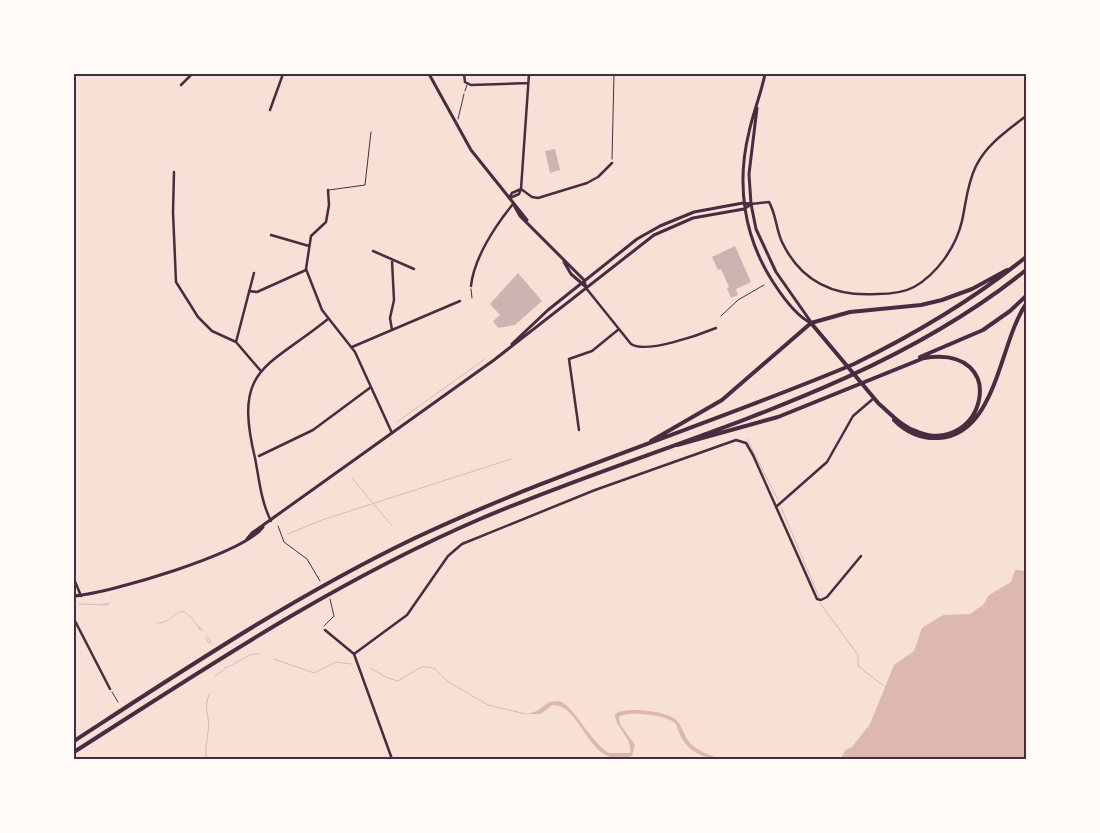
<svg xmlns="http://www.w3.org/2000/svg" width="1100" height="833" viewBox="0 0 1100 833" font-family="Barlow,sans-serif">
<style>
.water{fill:#dcb8b0}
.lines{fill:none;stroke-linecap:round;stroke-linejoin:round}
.stream{stroke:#dcb8b0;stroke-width:1}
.building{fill:#ccb4b1}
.path{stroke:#4a2c40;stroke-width:1}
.service{stroke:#4a2c40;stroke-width:1}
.minor{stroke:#4a2c40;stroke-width:2.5}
.tertiary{stroke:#4a2c40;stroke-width:3}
.secondary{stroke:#4a2c40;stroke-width:3}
.trunk{stroke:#4a2c40;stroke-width:4}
.neatline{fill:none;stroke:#4a2c40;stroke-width:2}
</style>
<rect width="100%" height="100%" fill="#f7e1d7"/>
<path class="water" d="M 1015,570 L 1026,571 L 1026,759 L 841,759 L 845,750 L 852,747 L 870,724 L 894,665 L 914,651 L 922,628 L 943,615 L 970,614 L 983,605 L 989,595 L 1011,582 Z
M 559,701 C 573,704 591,743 609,753 L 630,753 C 633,737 615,729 615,714 C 624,706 666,711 675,719 C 681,723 683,732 687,739 C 695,751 707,753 719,759 C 704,759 688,751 681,737 C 678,732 678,727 675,723 C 667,715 627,710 619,717 L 620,724 L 635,745 L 632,756 C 586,771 584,704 552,705 L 541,714 L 527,714 L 537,711 L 549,702 Z"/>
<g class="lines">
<path class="stream" d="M 397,422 L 485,359
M 747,439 L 778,500
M 352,478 L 392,526
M 781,507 L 819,597
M 288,534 L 322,520 L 511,459
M 820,603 L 858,655 L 858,666 L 885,687
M 79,604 L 108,605
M 101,605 L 109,603
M 158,623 C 180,622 176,593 201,631
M 199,627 L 203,630
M 207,636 L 212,643
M 205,637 L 210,644
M 274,659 L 314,673 L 336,662 L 351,664
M 224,667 L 226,668 L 252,654 L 260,654
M 370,668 L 388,678 L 398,681 L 421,667 L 429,667 L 435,669 L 447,681 L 488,705 L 526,714
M 215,676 L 225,669
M 206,759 C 205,749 207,741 208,732 C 211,718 202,707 210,693"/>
</g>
<path class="building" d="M 555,149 L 560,170 L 550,173 L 545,151 Z
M 735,246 L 751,282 L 736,289 L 738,295 L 731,298 L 727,288 L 729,287 L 721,269 L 718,270 L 712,257 Z
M 518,273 L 542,301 L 515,325 L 498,328 L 493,321 L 500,315 L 490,304 Z"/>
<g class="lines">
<path class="path" d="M 458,119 L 464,94
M 612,159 L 614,74
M 471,289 L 472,298
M 721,316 L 738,300 L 764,285
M 278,526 L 284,542 L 307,559 L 320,581
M 324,626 L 334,616 L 330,599
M 112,692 L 118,702"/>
<path class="service" d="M 465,91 L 467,85
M 329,190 L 365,185 L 371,132"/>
<path class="minor" d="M 464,74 L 465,82 L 471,85 L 528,83
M 181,85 L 192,74
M 270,110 L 283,74
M 174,172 L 173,212 L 176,282 L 198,317 L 212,331 L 236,342 L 260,370
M 521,189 L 532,197 L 538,198 L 587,183 L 598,177 L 612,163
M 328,190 L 329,205 L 326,222 L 311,236 L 306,269 L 322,310 L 355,352 L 392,433
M 509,198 L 512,193 L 521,189
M 510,198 L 519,194 L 521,189 L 529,74
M 751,204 L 769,202 C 776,214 776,229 782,242 C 801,282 834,297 877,294 C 889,294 903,293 914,287 C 937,274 956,247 962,221 C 966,203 967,184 976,166 C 987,144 1007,131 1026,116
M 271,235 L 309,246
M 373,251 L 414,269
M 392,261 L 394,300 L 390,318 L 392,330
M 471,286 C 474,258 495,226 513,204
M 586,288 L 631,344 C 646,354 699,335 716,328
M 249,291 L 257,292 L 306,270
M 236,342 L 254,273
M 352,347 L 460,301
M 579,430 L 569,359 L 592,351 L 619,329
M 259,456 L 313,430 L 371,387
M 777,506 L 827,462 L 853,416 L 874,398
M 271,521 C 261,502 259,478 255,458 C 233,367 266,369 328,319
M 74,540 L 74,547
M 74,579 L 81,596
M 74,619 L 110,689
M 325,630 L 354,654 L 392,759
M 354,654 L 407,615 L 448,556 L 462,544 L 595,490 L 736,440 L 746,443 L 753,455 L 817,599 L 821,600 L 827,597 L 861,556"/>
<path class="tertiary" d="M 429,74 L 471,150 L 527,220
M 514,205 L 520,216 L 584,280 L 586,288
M 564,262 L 571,274 L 586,287"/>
<path class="secondary" d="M 765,74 C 761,94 753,113 749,132 C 736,185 744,237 773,282 C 782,296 796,316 811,323
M 757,108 L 749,174 L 751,204 L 756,229 L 776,272 L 811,322
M 512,344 L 548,310 L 637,239 L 660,226 L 694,212 L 743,203 L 751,204
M 247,539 L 252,533 L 494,360 L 654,235 L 693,218 L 744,209 L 751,204
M 74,596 C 110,593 243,554 263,527"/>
<path class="trunk" d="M 811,323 L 879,404
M 920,357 L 983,330 L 1010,311 L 1026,296
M 894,420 C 906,432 921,439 939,438 C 997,434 999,343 1026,304
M 651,441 L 722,400 L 811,323 L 850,312 L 921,305 L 942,300 L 972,289 L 1007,270
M 677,445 L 778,417 L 924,358 C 1013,344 984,457 918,432 C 902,427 891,414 878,403
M 74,741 C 185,669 296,595 415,538 C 558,471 709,425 854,364 C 915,334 973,300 1026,257
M 74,752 C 207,667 334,582 480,519 C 662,441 870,396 1026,270"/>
</g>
<rect width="1100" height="833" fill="none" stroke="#fffaf5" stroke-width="150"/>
<rect x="75" y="75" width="950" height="683" class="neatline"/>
</svg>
